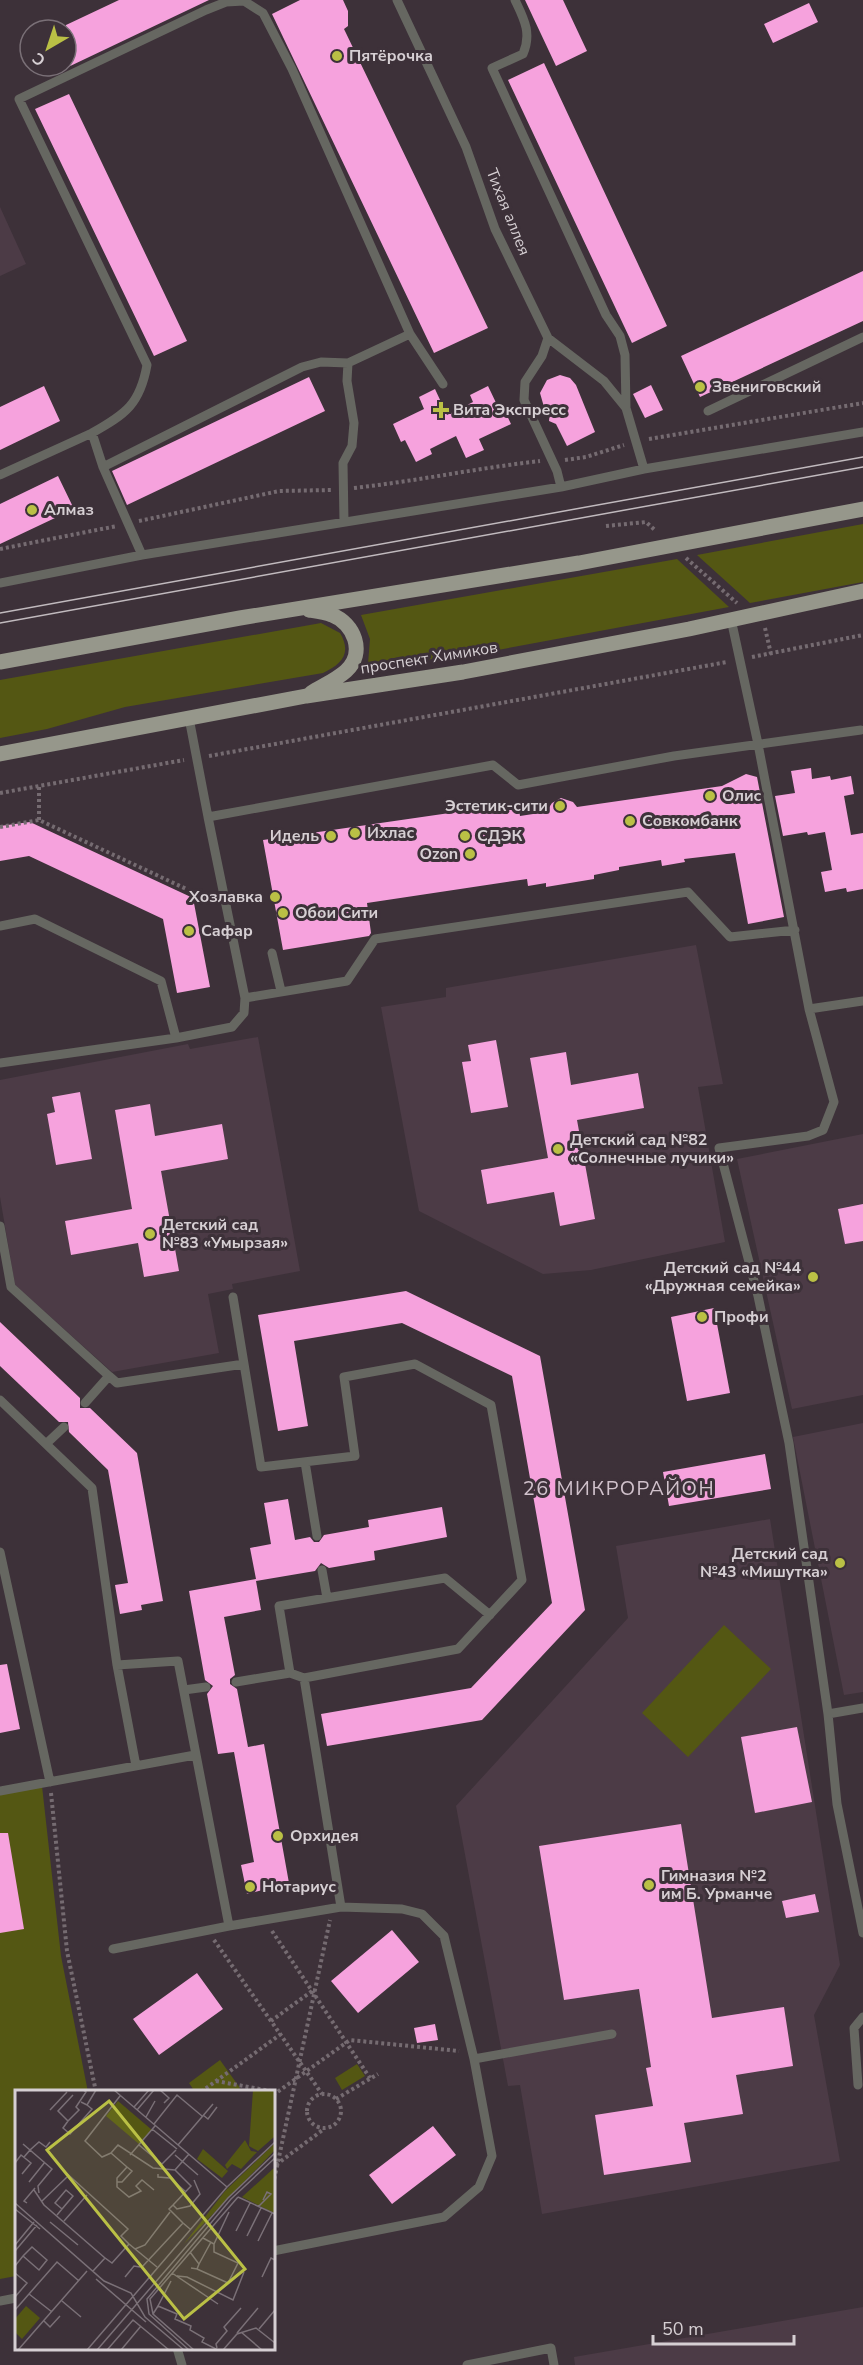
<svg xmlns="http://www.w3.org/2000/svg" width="863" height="2365" viewBox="0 0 863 2365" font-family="'Nunito Sans',sans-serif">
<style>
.built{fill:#4c3b46}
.green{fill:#545713}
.building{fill:#f6a2dd}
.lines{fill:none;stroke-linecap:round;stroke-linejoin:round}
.path{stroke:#756b71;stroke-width:4;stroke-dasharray:3 3;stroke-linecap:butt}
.service{stroke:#666761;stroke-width:9}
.primary{stroke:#96978b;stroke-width:15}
.tram{stroke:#c1babe;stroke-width:1.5}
.poi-dot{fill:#bac045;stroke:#3d3139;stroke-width:2}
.labels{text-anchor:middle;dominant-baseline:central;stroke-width:6;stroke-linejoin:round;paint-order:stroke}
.poi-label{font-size:16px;font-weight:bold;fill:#d6cfd3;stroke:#3d3139;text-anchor:start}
.street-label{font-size:16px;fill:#d6cfd3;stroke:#3d3139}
.quarter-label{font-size:20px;letter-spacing:1.5px;fill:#d1c2cc;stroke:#3d3139}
.inset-road{fill:none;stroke:#7a7077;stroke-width:1.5}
.view{fill:#bac045;fill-opacity:0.15;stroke:#bac045;stroke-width:3}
.inset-edge{fill:none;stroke:#d6cfd3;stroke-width:3}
</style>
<rect width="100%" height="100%" fill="#3d3139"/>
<path class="built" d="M 0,207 L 26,264 L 0,276 Z
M 696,945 L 723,1084 L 698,1087 L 725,1242 L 591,1270 L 543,1274 L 419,1211 L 381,1007 L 446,997 L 446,988 Z
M 258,1037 L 300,1271 L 232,1284 L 233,1289 L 208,1294 L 219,1353 L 112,1372 L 15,1285 L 0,1197 L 0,1080 L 188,1044 L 190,1049 Z
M 863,1134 L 863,1395 L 792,1409 L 737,1159 Z
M 863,1423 L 863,1692 L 844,1695 L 793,1437 Z
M 770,1519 L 840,1965 L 814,2015 L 840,2161 L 542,2214 L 520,2085 L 508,2086 L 456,1806 L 628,1618 L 616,1546 Z
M 863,2307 L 863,2365 L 575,2365 L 574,2357 Z"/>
<path class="green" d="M 863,524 L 863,582 L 750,603 L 697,555 Z
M 677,559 L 729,607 L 460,657 L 368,664 L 370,639 L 361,615 Z
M 321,623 L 340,633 C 352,653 342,664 323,673 L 125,707 L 47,729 L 0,738 L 0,680 Z
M 724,1625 L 771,1669 L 688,1757 L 642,1713 Z
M 42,1786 L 61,1956 L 88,2092 L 16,2092 L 16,2276 L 0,2279 L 0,1794 Z
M 220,2060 L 240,2088 L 235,2092 L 195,2092 L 189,2083 Z
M 357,2064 L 365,2076 L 342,2090 L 335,2078 Z"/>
<path class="building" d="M 119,0 L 209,0 L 66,68 L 66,25 Z
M 300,0 L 343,0 L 348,11 L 348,26 L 344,29 L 488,328 L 434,353 L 272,14 Z
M 525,0 L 563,0 L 587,51 L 556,66 Z
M 809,3 L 818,22 L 773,43 L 764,24 Z
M 544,63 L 667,326 L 632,343 L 508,80 Z
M 69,94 L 187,341 L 154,356 L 35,109 Z
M 863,271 L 863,321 L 700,397 L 681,356 Z
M 560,375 L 570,378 L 576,385 L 595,432 L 567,446 L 556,424 L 549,421 L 550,411 L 544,407 L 540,393 L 547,380 Z
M 309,377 L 325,411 L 127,505 L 112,471 Z
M 651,385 L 663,410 L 645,418 L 633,394 Z
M 44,386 L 60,421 L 0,450 L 0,407 Z
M 488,386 L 499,409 L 503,407 L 511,424 L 479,439 L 484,450 L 466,458 L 456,436 L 430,449 L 432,454 L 416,462 L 405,440 L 401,442 L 393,424 L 424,409 L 419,397 L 435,389 L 447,415 L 473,402 L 470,395 Z
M 58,476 L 74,509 L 0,544 L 0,504 Z
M 811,768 L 812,779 L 830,776 L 831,780 L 851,776 L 854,794 L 844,796 L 851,835 L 863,833 L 863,889 L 847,892 L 846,888 L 825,892 L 821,872 L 832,870 L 825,832 L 808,835 L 807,832 L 783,836 L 775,796 L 795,793 L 791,771 Z
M 746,774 L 757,777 L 784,917 L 748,924 L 735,853 L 684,859 L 685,862 L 662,866 L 661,860 L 619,867 L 619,870 L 594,875 L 594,879 L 546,887 L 546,883 L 528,886 L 527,879 L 367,903 L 371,933 L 369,936 L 283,950 L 263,840 L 518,803 L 520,816 L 546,812 L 552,803 L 561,798 L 573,802 L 577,807 L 722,786 Z
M 30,822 L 193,898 L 210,987 L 177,993 L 163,919 L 29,856 L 0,861 L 0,826 Z
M 496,1040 L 508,1107 L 471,1113 L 462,1062 L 471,1061 L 468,1045 Z
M 566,1052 L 571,1085 L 638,1073 L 644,1108 L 577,1120 L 595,1219 L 560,1226 L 554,1192 L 487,1204 L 481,1170 L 548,1158 L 530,1058 Z
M 80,1092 L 92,1159 L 56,1165 L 47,1114 L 55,1112 L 52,1097 Z
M 150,1104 L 155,1136 L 222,1124 L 228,1159 L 161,1171 L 179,1271 L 144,1277 L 138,1243 L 71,1255 L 65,1221 L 132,1209 L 115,1110 Z
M 863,1204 L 863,1241 L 845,1244 L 838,1209 Z
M 406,1291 L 540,1356 L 585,1610 L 482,1720 L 327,1746 L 321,1714 L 471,1688 L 552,1603 L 512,1376 L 402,1323 L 294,1341 L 308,1426 L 278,1431 L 258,1315 Z
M 714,1308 L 730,1393 L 687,1401 L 671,1317 Z
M 0,1322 L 80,1398 L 80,1408 L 90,1408 L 137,1453 L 163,1601 L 141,1605 L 142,1610 L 120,1614 L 115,1585 L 128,1583 L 108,1470 L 69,1432 L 68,1422 L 59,1422 L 0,1366 Z
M 765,1454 L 771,1489 L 669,1506 L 663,1472 Z
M 288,1499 L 295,1540 L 310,1537 L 314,1542 L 319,1542 L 324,1535 L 369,1527 L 368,1520 L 442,1507 L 447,1537 L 374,1551 L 375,1560 L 329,1568 L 321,1563 L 315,1571 L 256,1581 L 261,1610 L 224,1617 L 235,1675 L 230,1679 L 230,1684 L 237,1689 L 248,1747 L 264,1744 L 289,1883 L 247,1894 L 241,1865 L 254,1862 L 234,1752 L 218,1754 L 207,1694 L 213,1686 L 205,1680 L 189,1591 L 256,1579 L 250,1548 L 271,1544 L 264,1503 Z
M 7,1664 L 20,1729 L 0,1733 L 0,1665 Z
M 797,1727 L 812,1802 L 755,1813 L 741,1737 Z
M 681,1824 L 712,2018 L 784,2007 L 793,2066 L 736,2075 L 743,2114 L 684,2123 L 691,2162 L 604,2175 L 595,2115 L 653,2106 L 646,2068 L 651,2067 L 639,1989 L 564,2000 L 539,1846 Z
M 0,1833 L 8,1833 L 24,1929 L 0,1933 Z
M 815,1894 L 819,1912 L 786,1918 L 782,1901 Z
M 392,1930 L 419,1962 L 358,2013 L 331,1981 Z
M 197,1973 L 223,2009 L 159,2055 L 133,2019 Z
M 435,2024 L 438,2040 L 417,2043 L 414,2028 Z
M 433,2126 L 456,2155 L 392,2204 L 369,2175 Z"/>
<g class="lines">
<path class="path" d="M 649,439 L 863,403
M 565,460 L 586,457 L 624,445
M 354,488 C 417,481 478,468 540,461
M 139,521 L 279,491 L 332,490
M 606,526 L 646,522 L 656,531
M 0,549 L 117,526
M 686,558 L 737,603
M 765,628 L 771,654
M 752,657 L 863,635
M 209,756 L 727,662
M 0,793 L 184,760
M 39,820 L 39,786
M 0,827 L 39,820 L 212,901
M 51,1793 L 67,1951 L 96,2092
M 272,1931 L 370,2078
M 214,1940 L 271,2021
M 312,1991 L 271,2021 L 322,2094
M 216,2081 L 276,2092
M 201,2092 L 281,2034
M307 2111a17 17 0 1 1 34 0a17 17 0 1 1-34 0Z
M 273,2095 L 350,2040 L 459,2051
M 336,2099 L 378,2074
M 273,2158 L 277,2164 L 324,2129
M 273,2185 L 330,1920"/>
<path class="service" d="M 397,0 L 466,147 L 495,229 L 548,338 L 604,381 L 626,408
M 515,0 C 524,19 532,33 523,54 L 492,68 L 606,315 L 620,336 L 625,355 L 626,408 L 644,469
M 548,338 L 542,356 L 525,382 L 524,400 L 557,471 L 561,487
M 708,411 L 863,337
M 103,467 L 302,367 L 321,362 L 348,363
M 0,475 L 92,433
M 344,522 L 343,463 L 352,446 L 354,423 L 347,381 L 348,363 L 410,334 L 443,384
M 142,555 L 103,467 L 92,433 C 126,414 140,404 147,365 L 19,99 L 206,10 L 226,2 L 244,1 L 263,13 L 292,69 L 410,334
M 0,583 L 142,555 L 561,487 L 644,469 L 863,432
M 731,619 L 758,744 L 809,1009 L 863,1001
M 189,718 L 208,817 L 493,765 L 518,785 L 674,756 L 861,730
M 0,926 L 35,919 L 161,981 L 176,1038 L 232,1027 L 244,1013 L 245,998 L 208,817
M 272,953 L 281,991
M 245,998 L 347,981 L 375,939 L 688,892 L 730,937 L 795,930
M 809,1009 L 834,1102 L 823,1130 L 808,1136 L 719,1148 L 758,1296 L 789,1443 L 828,1714 L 837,1804 L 863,1933
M 0,1063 L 176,1038
M 0,1226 L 11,1287 L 109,1376 L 85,1403
M 109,1376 L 117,1383 L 244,1364
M 0,1400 L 92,1488 L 117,1665 L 178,1661 L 229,1926 L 341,1907 L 304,1678 L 458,1649 L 522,1580 L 491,1405 L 415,1364 L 344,1377 L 355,1456 L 261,1467 L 233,1297
M 47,1443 L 64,1427
M 305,1462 L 317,1536
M 0,1552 L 50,1782
M 322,1570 L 327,1598
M 117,1665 L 136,1766
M 304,1678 L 290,1673 L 279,1606 L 445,1578 L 490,1615
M 236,1682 L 290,1673
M 184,1690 L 206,1687
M 828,1714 L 863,1708
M 0,1791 L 195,1755
M 113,1949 L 229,1926
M 474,2059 L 612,2034
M 858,2085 L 854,2028 L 863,2017
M 273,2251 L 444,2217 L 479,2187 L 492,2156 L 474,2059 L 444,1936 L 422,1914 L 402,1909 L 341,1907
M 0,2301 L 16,2298
M 177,2348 L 182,2365
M 467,2365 L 551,2348 L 554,2365"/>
<path class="primary" d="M 309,610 C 316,611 325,612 332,615 C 354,623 366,653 346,671 C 336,680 322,686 311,693
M 0,662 L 240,618 L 579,563 L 863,509
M 0,754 L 306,696 L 463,672 L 689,629 L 863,591"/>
<path class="tram" d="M 0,613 L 863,457
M 0,623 L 863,467"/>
</g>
<g class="poi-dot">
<circle cx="337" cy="56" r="6"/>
<circle cx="700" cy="387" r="6"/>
<path d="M438 401h6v6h6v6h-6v6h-6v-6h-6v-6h6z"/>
<circle cx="32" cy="510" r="6"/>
<circle cx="710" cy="796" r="6"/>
<circle cx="560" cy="806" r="6"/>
<circle cx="630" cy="821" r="6"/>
<circle cx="355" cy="833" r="6"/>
<circle cx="331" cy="836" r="6"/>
<circle cx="465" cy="836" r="6"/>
<circle cx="470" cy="854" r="6"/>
<circle cx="275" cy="897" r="6"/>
<circle cx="283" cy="913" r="6"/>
<circle cx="189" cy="931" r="6"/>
<circle cx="558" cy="1149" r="6"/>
<circle cx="150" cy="1234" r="6"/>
<circle cx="813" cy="1277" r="6"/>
<circle cx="702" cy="1317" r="6"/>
<circle cx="840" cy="1563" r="6"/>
<circle cx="278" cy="1836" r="6"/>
<circle cx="649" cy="1885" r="6"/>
<circle cx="250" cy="1887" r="6"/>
</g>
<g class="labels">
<g class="poi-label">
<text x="349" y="56">Пятёрочка</text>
<text x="712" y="387">Звениговский</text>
<text x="453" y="410">Вита Экспресс</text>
<text x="44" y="510">Алмаз</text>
<text x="722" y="796">Олис</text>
<text x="548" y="806" text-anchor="end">Эстетик-сити</text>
<text x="642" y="821">Совкомбанк</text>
<text x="367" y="833">Ихлас</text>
<text x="319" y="836" text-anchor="end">Идель</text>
<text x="477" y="836">СДЭК</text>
<text x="458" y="854" text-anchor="end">Ozon</text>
<text x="263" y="897" text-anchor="end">Хозлавка</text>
<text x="295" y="913">Обои Сити</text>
<text x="201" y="931">Сафар</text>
<text x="570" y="1140">Детский сад №82<tspan x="570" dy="18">«Солнечные лучики»</tspan></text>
<text x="162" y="1225">Детский сад<tspan x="162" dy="18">№83 «Умырзая»</tspan></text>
<text x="801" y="1268" text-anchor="end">Детский сад №44<tspan x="801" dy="18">«Дружная семейка»</tspan></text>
<text x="714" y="1317">Профи</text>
<text x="828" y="1554" text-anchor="end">Детский сад<tspan x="828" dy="18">№43 «Мишутка»</tspan></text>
<text x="290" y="1836">Орхидея</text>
<text x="661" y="1876">Гимназия №2<tspan x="661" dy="18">им Б. Урманче</tspan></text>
<text x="262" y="1887">Нотариус</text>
</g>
<g class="street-label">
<text transform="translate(508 212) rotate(68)">Тихая аллея</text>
<text transform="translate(429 658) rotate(-9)">проспект Химиков</text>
</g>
<g class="quarter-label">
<text x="619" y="1488">26 МИКРОРАЙОН</text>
</g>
</g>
<g transform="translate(15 2090)">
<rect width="260" height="260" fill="#3d3139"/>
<path d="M 238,0 L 259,0 L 259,47 L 243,61 L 234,56 ZM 103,11 L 137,40 L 124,54 L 91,26 ZM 230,50 L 236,61 L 242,62 L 226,79 L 217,74 L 212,79 L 210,75 ZM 259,54 L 259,61 L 169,154 L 210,101 ZM 188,59 L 213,81 L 207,88 L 182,69 ZM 259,78 L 259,123 L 227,107 ZM 11,216 L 25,228 L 7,249 L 0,242 L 0,229 Z" fill="#545713"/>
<path class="inset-road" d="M 99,0 L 212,97M 145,0 L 154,8 L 149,13M 58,5 L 43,21 L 53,31 L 64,20 L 61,17 L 71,2 L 68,0M 66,12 L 72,15 L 81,0M 119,17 L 134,0M 35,20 L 52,2M 122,20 L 139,0M 188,25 L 193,29 L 202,17M 131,27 L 140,11M 53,31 L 48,38 L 55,44 L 77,19 L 72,15M 139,34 L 162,5 L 187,26M 137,39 L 162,59M 8,54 L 15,60 L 9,67M 124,55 L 147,74 L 161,60M 163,55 L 198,14M 96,63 L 87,67 L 70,51 L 105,6M 115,65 L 140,36M 160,65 L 183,85M 0,73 L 6,65 L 16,73 L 7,84M 48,80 L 113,139 L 106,146 L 114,154M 143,84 L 143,87 L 155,88 L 171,102M 14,92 L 30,72M 102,92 L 107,92 L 117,81 L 112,77M 19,100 L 29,115 L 90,168M 139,100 L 127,90 L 121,96 L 126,101 L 114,107 L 102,97 L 102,88 L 112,77 L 96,63 L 103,55 L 138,78 L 160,80M 24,103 L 23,96 L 37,79 L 15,60 L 24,52 L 31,57 L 35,52M 223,107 L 260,124M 27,111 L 52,87M 0,113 L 89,191 L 116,203 L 130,227 L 169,260M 12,113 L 9,111 L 20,98M 158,115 L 176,96 L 160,80 L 174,64M 243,117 L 256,104 L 252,102 L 248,110M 0,119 L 25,139M 42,125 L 47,119 L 58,106 L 51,100 L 40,113 L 47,119M 49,131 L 72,105M 35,132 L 63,155M 168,133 L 154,119 L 158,115 L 162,119 L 175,116 L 185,104 L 179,90M 221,141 L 235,113M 232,146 L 246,118M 243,151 L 257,123M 199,154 L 214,122M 0,155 L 19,132M 120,159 L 130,155 L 155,122M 0,161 L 22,135M 175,162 L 184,174 L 182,179 L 176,178M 184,174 L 196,152M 0,176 L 8,166 L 17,157 L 32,170 L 24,180 L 8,166M 127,177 L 168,133 L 175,139M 182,179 L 213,193 L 223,173 L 199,162 L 199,154 L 188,148M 78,181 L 90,168 L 97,173 L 114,154 L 142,177M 0,183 L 12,193 L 0,207M 157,183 L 203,214M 162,186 L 172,187 L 218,210 L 229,182M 110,187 L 119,176 L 125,177M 247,187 L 256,168 L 260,170M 81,189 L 131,232M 14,204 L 37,222M 47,211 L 66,227M 143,216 L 156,191M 0,220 L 42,172 L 64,191M 138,224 L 143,216 L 162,224 L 160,229 L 176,236 L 175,240 L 189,248 L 187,252 L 203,260M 29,231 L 35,237 L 45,226M 244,239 L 260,220M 226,242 L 247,260M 222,243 L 243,218M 202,258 L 201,254 L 212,241 L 209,237 L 226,218M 3,260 L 72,181M 72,260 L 212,97 L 260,52M 82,260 L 213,108 L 260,63M 92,260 L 118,230 L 154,260M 106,260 L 126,236M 174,260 L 134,224 L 132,209 L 216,109 L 260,68M 179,260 L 138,224 L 135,209 L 223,107M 208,260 L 222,244 L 241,238 L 260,253"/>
<path class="view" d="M 94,11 L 230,179 L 169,229 L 32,60 Z"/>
<rect width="260" height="260" class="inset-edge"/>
</g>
<g transform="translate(48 48) rotate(219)"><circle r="28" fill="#3d3139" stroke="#7a7077" stroke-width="1.5"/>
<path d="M0-4.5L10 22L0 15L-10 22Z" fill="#bac045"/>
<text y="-9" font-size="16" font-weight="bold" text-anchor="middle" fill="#d6cfd3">С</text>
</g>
<path d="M653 2335v9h141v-9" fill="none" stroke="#d6cfd3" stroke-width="3"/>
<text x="662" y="2335" font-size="18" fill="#d6cfd3" stroke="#3d3139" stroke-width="4.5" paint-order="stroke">50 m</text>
</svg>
